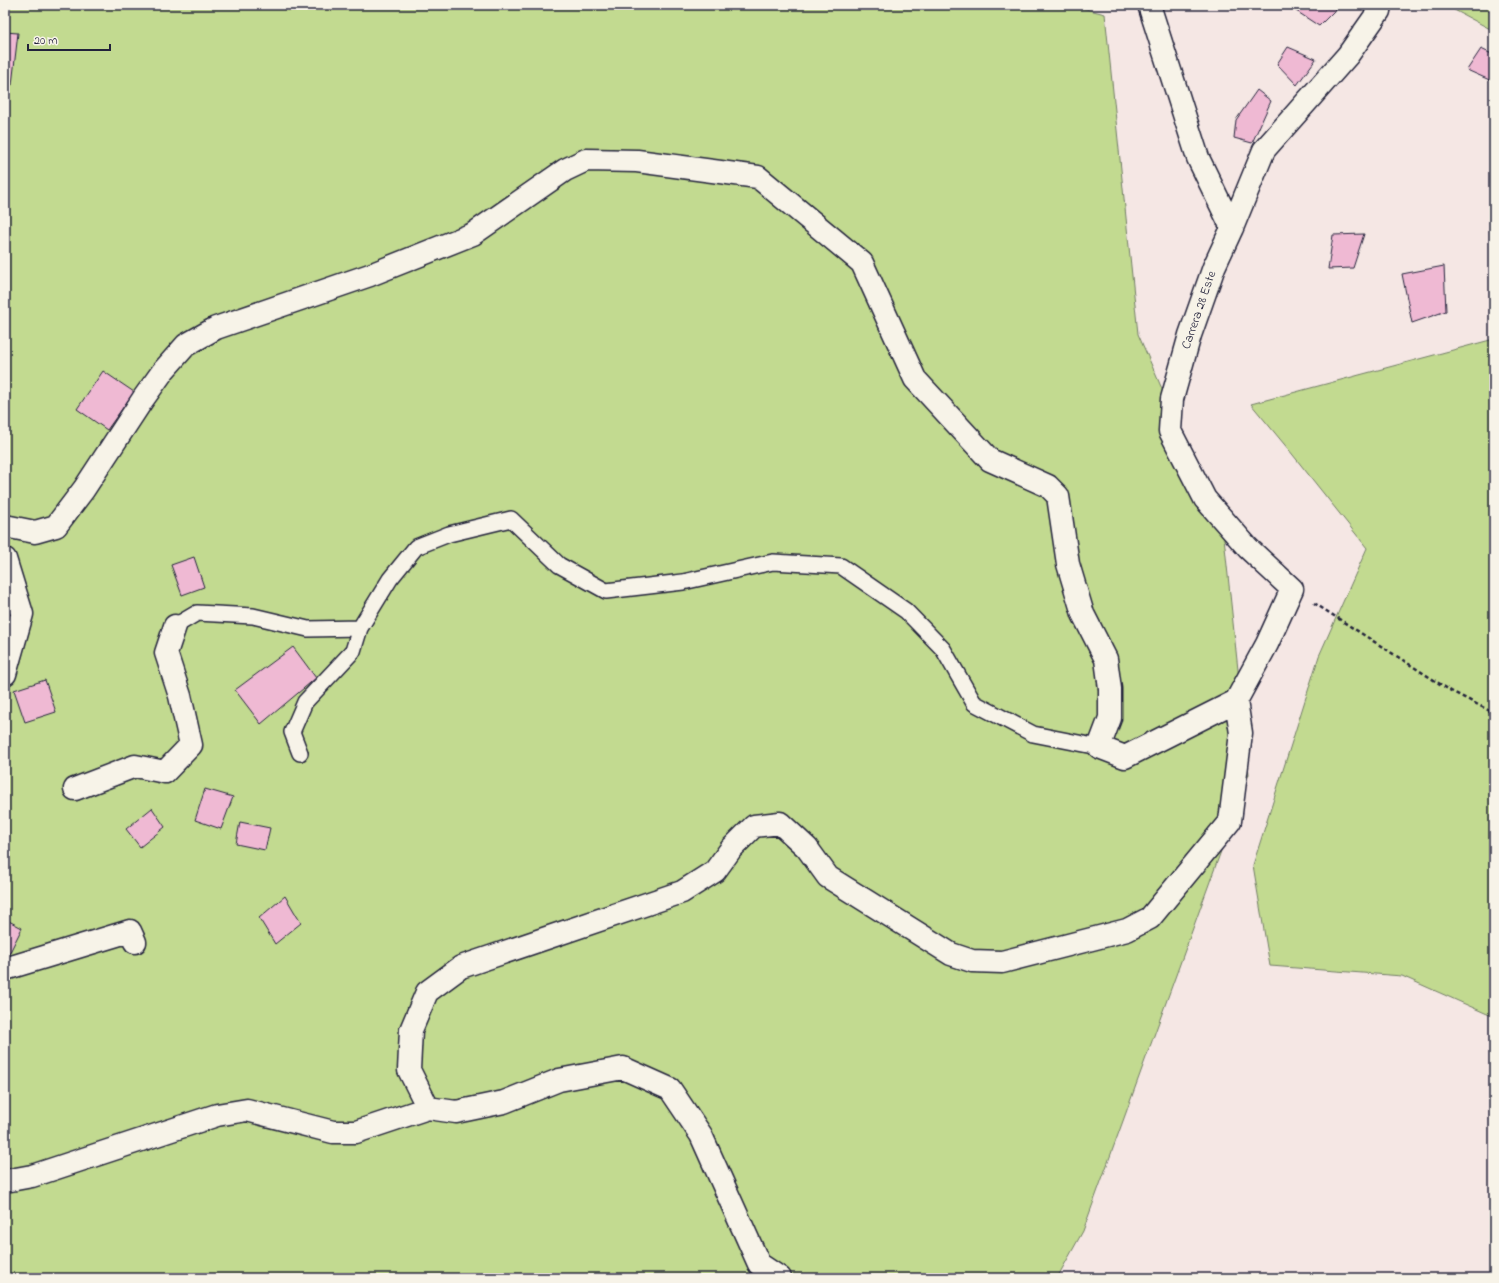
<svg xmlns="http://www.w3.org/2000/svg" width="1499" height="1283" viewBox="0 0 1499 1283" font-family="'Indie Flower',sans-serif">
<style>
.green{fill:#c2da90;stroke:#727e66}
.building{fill:#efb9d3;stroke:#22223b}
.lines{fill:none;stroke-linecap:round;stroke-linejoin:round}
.lane-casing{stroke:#22223b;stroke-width:18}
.street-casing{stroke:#22223b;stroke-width:25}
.path{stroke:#22223b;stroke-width:2.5;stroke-dasharray:4 3;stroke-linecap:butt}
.lane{stroke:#f7f3e8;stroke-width:15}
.street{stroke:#f7f3e8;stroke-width:22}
.labels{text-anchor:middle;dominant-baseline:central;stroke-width:3.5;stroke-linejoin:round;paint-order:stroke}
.street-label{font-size:13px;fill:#22223b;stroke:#f7f3e8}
</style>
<rect width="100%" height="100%" fill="#f5e7e4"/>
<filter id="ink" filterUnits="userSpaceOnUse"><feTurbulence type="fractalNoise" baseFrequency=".025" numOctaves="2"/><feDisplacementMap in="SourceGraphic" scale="8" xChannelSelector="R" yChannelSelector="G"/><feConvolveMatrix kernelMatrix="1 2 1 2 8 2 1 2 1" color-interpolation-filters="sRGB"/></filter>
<g filter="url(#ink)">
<path class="green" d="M 5,5 L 1070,5 L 1105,14 L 1138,334 L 1223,528 L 1249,774 L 1083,1231 L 1057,1278 L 5,1278 Z
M 1445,5 L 1494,5 L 1494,31 Z
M 1494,339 L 1494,1017 L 1402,976 L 1270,966 L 1253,865 L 1319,656 L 1367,548 L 1289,450 L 1251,404 Z"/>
<path class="building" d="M 1287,5 L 1340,5 L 1319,26 Z
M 5,32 L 18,33 L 12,85 L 5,84 Z
M 1288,47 L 1316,59 L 1297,85 L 1277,64 Z
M 1481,49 L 1494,55 L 1494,82 L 1467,70 Z
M 1257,90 L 1271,101 L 1252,143 L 1234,138 L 1236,120 Z
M 1364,234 L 1353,268 L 1328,269 L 1333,235 Z
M 1444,266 L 1446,311 L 1412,323 L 1402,274 Z
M 103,371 L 134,392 L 107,430 L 77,409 Z
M 194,557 L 204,587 L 182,595 L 171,565 Z
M 293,647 L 316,678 L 261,724 L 235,690 Z
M 45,680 L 56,712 L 25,722 L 14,690 Z
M 205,789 L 233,797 L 221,829 L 195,820 Z
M 152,808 L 165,827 L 140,847 L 126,829 Z
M 240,822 L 270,828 L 265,850 L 236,844 Z
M 285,896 L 301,923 L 275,944 L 259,918 Z
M 5,919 L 22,928 L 7,958 L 5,957 Z"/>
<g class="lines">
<defs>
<path id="lane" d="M 175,626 L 197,613 L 253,616 L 308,629 L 360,628 L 390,579 L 416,547 L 449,534 L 511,519 L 559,565 L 606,591 L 683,582 L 773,562 L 841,566 L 906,611 L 943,649 L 974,703 L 1033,734 L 1099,747
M 300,753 L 292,732 L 305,702 L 353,651 L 360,628"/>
<path id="street" d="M 1232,228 L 1264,150 L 1348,55 L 1379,11 L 1380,5
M 5,526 L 35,532 L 56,526 L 84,489 L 143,399 L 163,371 L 186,345 L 216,328 L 370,275 L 473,234 L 565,170 L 586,160 L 637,161 L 758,177 L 862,263 L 915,379 L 990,460 L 1048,486 L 1058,496 L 1068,564 L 1083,614 L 1106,659 L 1110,689 L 1110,718 L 1099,747 L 1125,757 L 1236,701 L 1267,644 L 1292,589 L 1248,548 L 1205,499 L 1170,431 L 1172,399 L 1190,335 L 1214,267 L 1232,228 L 1198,158 L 1149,5
M 5,559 L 22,614 L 5,674
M 75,789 L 135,766 L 165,772 L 191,745 L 180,696 L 166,653 L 175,626
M 5,969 L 130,931 L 135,942
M 5,1181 L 32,1176 L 217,1115 L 247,1110 L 333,1132 L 356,1132 L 428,1108
M 780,1278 L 759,1264 L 701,1135 L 670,1089 L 623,1068 L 559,1080 L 504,1102 L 456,1112 L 428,1108 L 409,1070 L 411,1030 L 427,992 L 461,967 L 682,892 L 715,871 L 731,849 L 754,826 L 780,823 L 807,848 L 828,877 L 951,954 L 972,961 L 1002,962 L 1127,930 L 1150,918 L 1230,821 L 1241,733 L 1236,701"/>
</defs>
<use href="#lane" class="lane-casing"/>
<use href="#street" class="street-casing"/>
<path class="path" d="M 1314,603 L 1451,691 L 1494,713"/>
<use href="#lane" class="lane"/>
<use href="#street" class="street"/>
</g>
</g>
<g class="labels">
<g class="street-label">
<text transform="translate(1199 310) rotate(-71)">Carrera 28 Este</text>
</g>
</g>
<rect width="1499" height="1283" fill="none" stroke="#f7f3e8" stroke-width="20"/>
<rect x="10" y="10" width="1479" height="1263" fill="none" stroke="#22223b" stroke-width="1.5" filter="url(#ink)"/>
<path d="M28 44v6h82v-6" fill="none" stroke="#22223b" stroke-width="2"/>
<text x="34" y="44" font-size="12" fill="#22223b" stroke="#f7f3e8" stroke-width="3" paint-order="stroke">20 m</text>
</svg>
